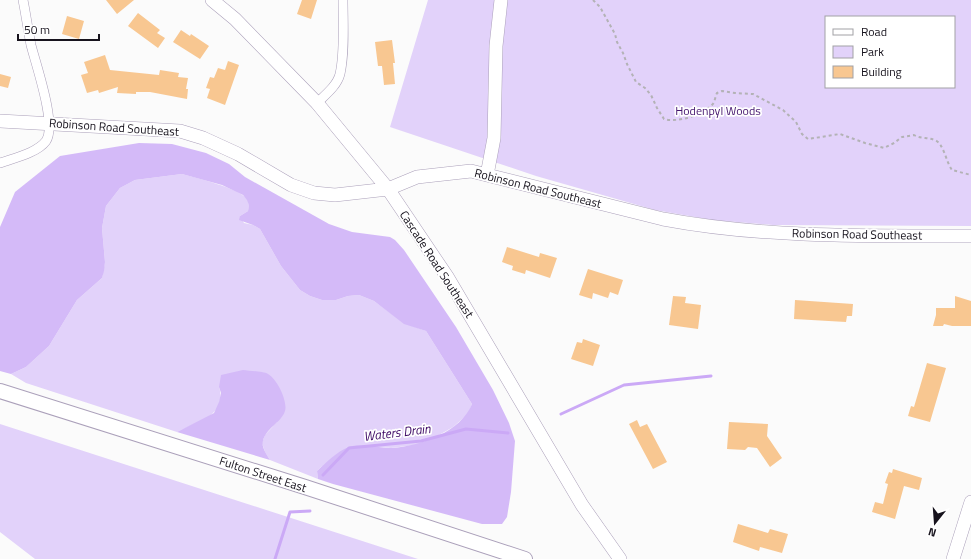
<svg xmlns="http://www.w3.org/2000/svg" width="971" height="559" viewBox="0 0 971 559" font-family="'Titillium Web',sans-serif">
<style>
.green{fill:#e2d2fa;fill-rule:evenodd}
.forest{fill:#d4baf8}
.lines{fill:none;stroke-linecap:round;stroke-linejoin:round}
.stream{stroke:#cba9f6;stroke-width:3}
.building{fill:#f8c791}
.street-casing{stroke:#aba0ba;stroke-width:10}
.secondary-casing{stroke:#aba0ba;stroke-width:14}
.primary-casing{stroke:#aba0ba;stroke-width:16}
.path{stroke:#b3b2b5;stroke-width:2;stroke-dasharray:3 3;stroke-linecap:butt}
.street{stroke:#fff;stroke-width:9}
.secondary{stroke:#fff;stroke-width:13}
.primary{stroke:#fff;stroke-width:14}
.labels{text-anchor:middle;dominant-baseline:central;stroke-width:3.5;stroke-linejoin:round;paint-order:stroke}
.park-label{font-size:12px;fill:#45166e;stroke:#fff}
.street-label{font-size:12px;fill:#17131d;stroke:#fff}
.water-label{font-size:13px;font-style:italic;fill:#3d0964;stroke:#fff}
</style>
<rect width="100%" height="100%" fill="#fbfbfb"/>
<path class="green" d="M 428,0 L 971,0 L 971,226 L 773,225 L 712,220 L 655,210 L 536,176 L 390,127 ZM 826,17 L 954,17 L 954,87 L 826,87 Z
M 182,174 C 196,178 239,188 247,199 C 250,203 249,206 248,211 L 240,216 L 244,223 L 253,225 L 260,229 L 281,266 L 300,290 L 310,296 L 322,300 L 336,300 L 348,296 L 359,295 L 374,301 L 404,323 L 426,331 L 472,404 L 468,414 L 453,427 L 434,438 L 415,445 L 391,448 L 365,446 L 321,467 L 317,471 L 318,479 L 270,460 L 265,452 L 262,443 L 265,435 L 277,422 L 219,387 C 222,395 220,407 213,413 C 207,419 185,428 177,432 L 26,383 L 11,374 L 26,367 L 49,346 L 77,300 L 102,278 L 105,262 L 102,228 L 106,206 L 120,188 L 135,180 Z
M 0,424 L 418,559 L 35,559 L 0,532 Z"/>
<path class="forest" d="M 139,143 L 172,144 L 206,153 L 229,164 L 245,177 L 329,224 L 352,232 L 390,237 L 395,240 L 404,250 L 456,327 L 493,390 L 509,423 L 515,441 L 511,492 L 507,517 L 502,524 L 482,524 L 333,484 L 318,479 L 317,471 C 327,462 336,452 349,447 C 360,443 380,448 392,448 C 420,446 461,432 472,404 L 426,331 L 404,324 L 374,301 L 359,295 L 348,296 L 336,300 L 322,300 L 310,296 L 300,290 L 281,266 L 260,229 L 253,225 L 239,220 L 240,216 L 248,211 L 249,205 L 247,200 L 243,195 L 222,185 L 182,174 L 135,180 L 120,188 L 106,206 L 102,228 L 105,262 L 104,271 L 102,278 L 77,300 L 49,346 L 26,367 L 11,374 L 0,371 L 0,227 L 15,192 L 60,156 Z
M 243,370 C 249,371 263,371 268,374 C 277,379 288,401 285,411 C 281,423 266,428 263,441 C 261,447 267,455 270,460 L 177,432 L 214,413 L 219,402 L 221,393 L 219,387 L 221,375 Z"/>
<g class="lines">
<path class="stream" d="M 561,414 L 624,385 L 711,376
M 323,475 L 349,448 L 421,441 L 466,429 L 508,433
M 275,559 L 290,512 L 310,511"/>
</g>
<path class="building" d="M 106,0 L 134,0 L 117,14 Z
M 302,0 L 317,0 L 311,19 L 297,14 Z
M 138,13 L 160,30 L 157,33 L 165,38 L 158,48 L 128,26 Z
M 67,16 L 84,21 L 79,39 L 62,34 Z
M 181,30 L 190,36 L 191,34 L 209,46 L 200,59 L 173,42 Z
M 392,40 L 395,63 L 393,63 L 395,84 L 384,85 L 382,66 L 378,66 L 375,42 Z
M 105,55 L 110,70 L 159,75 L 160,70 L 179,73 L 178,77 L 188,78 L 186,89 L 188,89 L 187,99 L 150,92 L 136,92 L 136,94 L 117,93 L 118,87 L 99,93 L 98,90 L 87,93 L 81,75 L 88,73 L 84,62 Z
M 228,61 L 239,65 L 225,105 L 207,98 L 210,89 L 206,88 L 210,77 L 214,78 L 218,68 L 225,70 Z
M 0,74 L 11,77 L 8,88 L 0,86 Z
M 507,247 L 539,257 L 540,253 L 557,258 L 550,278 L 526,270 L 525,274 L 512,270 L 513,266 L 502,262 Z
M 588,269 L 623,280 L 618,295 L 610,292 L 608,298 L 593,293 L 592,299 L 579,295 Z
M 673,296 L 686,297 L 685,303 L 701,305 L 698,329 L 669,325 Z
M 955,296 L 971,301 L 971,326 L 952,326 L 944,324 L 943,326 L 933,326 L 936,315 L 936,308 L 955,308 Z
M 795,300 L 853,304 L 852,316 L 847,316 L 846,322 L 794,319 Z
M 583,339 L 600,345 L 593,366 L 571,359 L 577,342 L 582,343 Z
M 927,363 L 946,368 L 930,422 L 908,416 L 911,406 L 914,407 Z
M 637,420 L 640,427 L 647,424 L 667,462 L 653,469 L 629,424 Z
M 729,422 L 768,424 L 767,436 L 782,458 L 770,467 L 757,448 L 748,447 L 745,450 L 727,449 Z
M 893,469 L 922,478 L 919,490 L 904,486 L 895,519 L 872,512 L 875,502 L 883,504 L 888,484 L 885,483 L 889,472 L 892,473 Z
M 738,524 L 768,533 L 770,529 L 788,534 L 782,553 L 760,547 L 759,551 L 733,542 Z"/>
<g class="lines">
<defs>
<path id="street" d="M 317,103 C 325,95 337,86 340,74 C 345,52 343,23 343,0
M 0,163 C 14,158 37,153 46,141 C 57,125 36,65 31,45 C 28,30 26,15 23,0"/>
<path id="secondary" d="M 212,0 L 235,19 L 317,103 L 388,189 L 448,278 L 582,505 L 620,559
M 0,121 L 180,131 L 203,138 L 238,154 L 291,185 L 314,193 L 335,195 L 388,189 L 417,177 L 471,171 L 663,219 C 764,238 869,236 971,236
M 487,175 L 494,138 L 496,46 L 501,0
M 953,559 L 971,502"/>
<path id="primary" d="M 0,391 L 305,487 L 525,559"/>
</defs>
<use href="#street" class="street-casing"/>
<use href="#secondary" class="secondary-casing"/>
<use href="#primary" class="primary-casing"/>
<path class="path" d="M 593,0 L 600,7 L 615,34 L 617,42 L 623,53 L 627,64 L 636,82 L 645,88 L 651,95 L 657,108 L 664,119 C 677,123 703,115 712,105 C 715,102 715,97 717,93 L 722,91 L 735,93 L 753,94 L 783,110 L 796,122 L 802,134 L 808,139 L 840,134 L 865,143 L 884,148 L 894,143 L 902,137 L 914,135 C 921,139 927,137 935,140 C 944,144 946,162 952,170 L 971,175"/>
<use href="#street" class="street"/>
<use href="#secondary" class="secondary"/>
<use href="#primary" class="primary"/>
</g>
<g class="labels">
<g class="park-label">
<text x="718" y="110">Hodenpyl Woods</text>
</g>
<g class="street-label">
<text transform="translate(114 127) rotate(4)">Robinson Road Southeast</text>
<text transform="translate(538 188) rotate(14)">Robinson Road Southeast</text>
<text transform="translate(857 234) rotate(1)">Robinson Road Southeast</text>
<text transform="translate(437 264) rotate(57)">Cascade Road Southeast</text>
<text transform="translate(263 474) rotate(18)">Fulton Street East</text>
</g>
<g class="water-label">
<text transform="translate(397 432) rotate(-7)">Waters Drain</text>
</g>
</g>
<rect x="825" y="16" width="130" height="72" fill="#ffffff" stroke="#a2a1a5"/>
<rect x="833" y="29" width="20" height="6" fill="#ffffff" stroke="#a2a1a5"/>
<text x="861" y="36" font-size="12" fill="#17131d">Road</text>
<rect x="833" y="46" width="20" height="12" fill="#e2d2fa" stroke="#a2a1a5"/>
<text x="861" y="56" font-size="12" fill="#17131d">Park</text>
<rect x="833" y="66" width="20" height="12" fill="#f8c791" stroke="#a2a1a5"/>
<text x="861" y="76" font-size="12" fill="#17131d">Building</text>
<g transform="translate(935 523) rotate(197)" stroke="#ffffff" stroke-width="3" paint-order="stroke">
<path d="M0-3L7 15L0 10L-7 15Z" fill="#17131d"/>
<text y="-6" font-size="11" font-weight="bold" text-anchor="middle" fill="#17131d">N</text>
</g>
<path d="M18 34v6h81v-6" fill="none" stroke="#17131d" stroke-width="2"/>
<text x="24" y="34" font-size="12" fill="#17131d" stroke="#ffffff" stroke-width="3" paint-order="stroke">50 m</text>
</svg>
